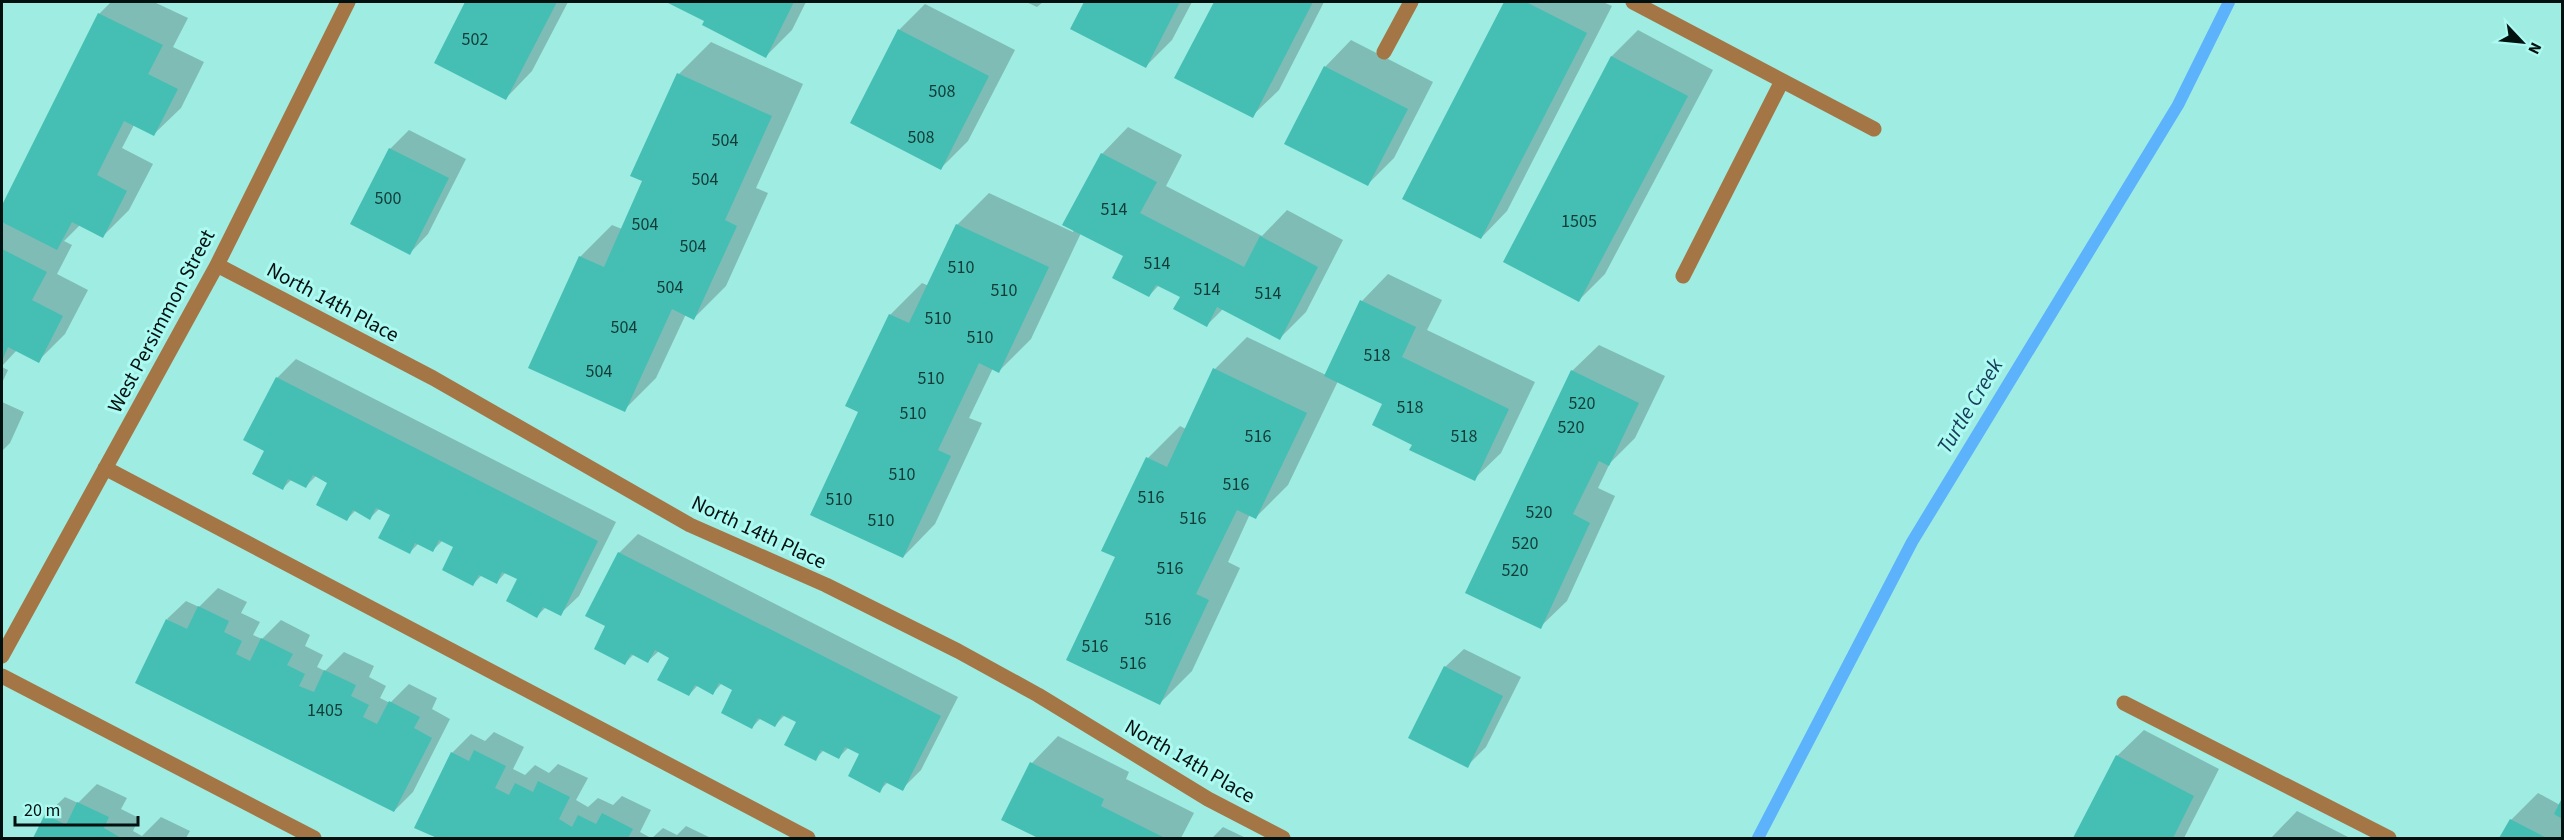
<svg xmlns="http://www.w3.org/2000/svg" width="2564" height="840" viewBox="0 0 2564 840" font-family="'Source Sans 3',sans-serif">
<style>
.shadow{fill:#0003}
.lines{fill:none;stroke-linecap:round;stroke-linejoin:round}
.stream{stroke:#5cb2fb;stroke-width:12}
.building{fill:#45bfb4}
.service{stroke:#a47645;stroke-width:15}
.minor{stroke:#a47645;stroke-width:15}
.labels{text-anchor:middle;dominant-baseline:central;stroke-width:6;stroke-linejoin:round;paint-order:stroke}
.number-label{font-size:18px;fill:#113c38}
.street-label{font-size:21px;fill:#00110f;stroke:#acfaf1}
.water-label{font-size:22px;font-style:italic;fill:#173a58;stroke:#acfaf1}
</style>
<rect width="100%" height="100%" fill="#9fece3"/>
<path class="shadow" d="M 111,2 L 154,2 L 188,18 L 173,47 L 204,62 L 181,108 L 154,134 L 134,125 L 122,148 L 153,164 L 129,210 L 103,236 L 80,225 L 64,241 L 72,245 L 57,274 L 88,290 L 65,334 L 38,361 L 17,350 L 2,366 L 2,208 L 99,14 Z
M 467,2 L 568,2 L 532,71 L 506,98 L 436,62 Z
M 669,2 L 806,2 L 792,30 L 766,56 L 706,20 Z
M 1026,2 L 1043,2 L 1037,7 Z
M 1086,2 L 1192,2 L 1172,40 L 1146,66 L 1072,28 Z
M 1216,2 L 1324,2 L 1279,90 L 1252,116 L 1176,77 Z
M 1506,2 L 1603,2 L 1612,6 L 1507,211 L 1481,238 L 1404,198 Z
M 925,4 L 1015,50 L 968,141 L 941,168 L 899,30 Z
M 1638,30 L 1713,70 L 1605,274 L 1579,300 L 1505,261 L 1612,56 Z
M 1351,40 L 1433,82 L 1394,158 L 1368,184 L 1325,67 Z
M 711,42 L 803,84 L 756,188 L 768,193 L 726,286 L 694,318 L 686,314 L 656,378 L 624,410 L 580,257 L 612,225 L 622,229 L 644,181 L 679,74 Z
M 1128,127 L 1182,155 L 1166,186 L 1262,236 L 1287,210 L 1343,240 L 1306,312 L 1280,338 L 1223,309 L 1207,325 L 1182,297 L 1159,285 L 1149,296 L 1125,256 L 1081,233 L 1031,339 L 999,371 L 993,368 L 969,418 L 982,423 L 935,524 L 903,557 L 860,412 L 890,315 L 922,283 L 929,286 L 957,225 L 989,193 L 1073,232 L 1102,154 Z
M 409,130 L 466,159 L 428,234 L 410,253 L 390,149 Z
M 1388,274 L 1442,300 L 1427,330 L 1535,382 L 1501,453 L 1474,479 L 1414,444 L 1384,403 L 1338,381 L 1288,485 L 1256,517 L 1250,514 L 1228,562 L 1240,568 L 1192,671 L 1160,703 L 1117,556 L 1148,458 L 1180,426 L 1186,429 L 1215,369 L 1247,337 L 1326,375 L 1362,301 Z
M 1599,345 L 1665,376 L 1635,438 L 1610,463 L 1598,488 L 1615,496 L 1567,601 L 1540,627 L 1572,371 Z
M 296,359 L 616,522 L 579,596 L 560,614 L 546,607 L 537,616 L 519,578 L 506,572 L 497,582 L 482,575 L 473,584 L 455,546 L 443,540 L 433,550 L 419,543 L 410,552 L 392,514 L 380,508 L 370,518 L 356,510 L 347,519 L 329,482 L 317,475 L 306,486 L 292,479 L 283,488 L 266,450 L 245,440 L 277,378 Z
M 2,367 L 8,370 L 2,383 Z
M 2,402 L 24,412 L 10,443 L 2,451 Z
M 638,534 L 958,697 L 921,770 L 902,789 L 888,782 L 879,791 L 861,753 L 849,747 L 839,757 L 824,750 L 815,759 L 798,721 L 785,715 L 775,725 L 761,718 L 752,727 L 734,690 L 722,683 L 713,693 L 698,685 L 689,695 L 671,657 L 659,651 L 648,661 L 634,654 L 625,663 L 607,625 L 619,553 Z
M 218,588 L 247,602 L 241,613 L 260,622 L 253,635 L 262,639 L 281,620 L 310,635 L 305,646 L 323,655 L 317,667 L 325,671 L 344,652 L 374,666 L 369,677 L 386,686 L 380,698 L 390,703 L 409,684 L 437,698 L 432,709 L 450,719 L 413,792 L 394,811 L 167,619 L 186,601 L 199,607 Z
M 1464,649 L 1521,677 L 1486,747 L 1467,766 L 1445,667 Z
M 2144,730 L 2219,769 L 2184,838 L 2075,838 L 2117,756 Z
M 494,732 L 524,747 L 513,769 L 525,775 L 535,765 L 549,773 L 558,764 L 588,778 L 576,800 L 588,807 L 598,798 L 613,805 L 622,796 L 651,810 L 640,832 L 651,838 L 440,838 L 416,827 L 452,753 L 471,734 L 485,741 Z
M 1058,736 L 1129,772 L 1126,779 L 1194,813 L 1181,838 L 1041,838 L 1003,819 L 1032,763 Z
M 97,784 L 127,798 L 121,809 L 139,818 L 133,831 L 142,836 L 161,817 L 190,831 L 186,838 L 35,838 L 46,815 L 65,797 L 78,803 Z
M 2538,793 L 2560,805 L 2562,801 L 2562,838 L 2501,838 L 2511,820 Z
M 2297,811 L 2350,838 L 2271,838 Z
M 686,826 L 711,838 L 652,838 L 663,828 L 677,835 Z
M 1223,827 L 1246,838 L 1212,838 Z"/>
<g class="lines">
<path class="stream" d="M 1758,838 L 1912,542 L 2178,105 L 2229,2"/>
</g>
<path class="building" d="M 465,2 L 557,2 L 506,100 L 434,63 Z
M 666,2 L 794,2 L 766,58 L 702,25 L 704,21 Z
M 1084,2 L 1180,2 L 1146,68 L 1070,29 Z
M 1214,2 L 1313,2 L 1253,118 L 1174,78 Z
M 1504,2 L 1526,2 L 1587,33 L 1481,239 L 1402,199 Z
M 98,13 L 163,45 L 148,74 L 178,89 L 154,136 L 124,121 L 97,175 L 127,191 L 103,238 L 72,222 L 57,250 L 2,222 L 2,205 Z
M 898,29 L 989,76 L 941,170 L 850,123 Z
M 1611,56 L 1688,96 L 1579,302 L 1503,262 Z
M 1324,66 L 1408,109 L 1368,186 L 1284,144 Z
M 677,73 L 772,116 L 725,220 L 737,226 L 694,320 L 672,309 L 625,412 L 528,368 L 579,256 L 604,267 L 642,181 L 630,176 Z
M 389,148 L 449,178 L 410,255 L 350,224 Z
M 1101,153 L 1157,182 L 1140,213 L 1244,267 L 1260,236 L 1318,267 L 1280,340 L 1217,307 L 1207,327 L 1173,309 L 1180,297 L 1156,285 L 1149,297 L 1112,278 L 1123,256 L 1062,225 Z
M 956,224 L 1049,267 L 999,373 L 979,363 L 938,450 L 951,456 L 903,558 L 810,515 L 858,412 L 845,406 L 889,314 L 909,323 Z
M 2,249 L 47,272 L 32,300 L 63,316 L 39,363 L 8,347 L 2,361 Z
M 1360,300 L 1416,327 L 1402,357 L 1509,409 L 1475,481 L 1409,450 L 1412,445 L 1372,425 L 1382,404 L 1324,376 Z
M 1213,368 L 1307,413 L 1256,519 L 1237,510 L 1196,594 L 1209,600 L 1160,705 L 1066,660 L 1115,557 L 1101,551 L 1146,457 L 1167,467 Z
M 1571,370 L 1639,403 L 1609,466 L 1599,461 L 1573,514 L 1590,523 L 1541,629 L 1465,593 Z
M 276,377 L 598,541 L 561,616 L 543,607 L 537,618 L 506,601 L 517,579 L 502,572 L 497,584 L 479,575 L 473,586 L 442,570 L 453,547 L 439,540 L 433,552 L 415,543 L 410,554 L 378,538 L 390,515 L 376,508 L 370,520 L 353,510 L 347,521 L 316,505 L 327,483 L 313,475 L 306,488 L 288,479 L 283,490 L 252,474 L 264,451 L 243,440 Z
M 618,552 L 941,716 L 903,791 L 885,782 L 880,793 L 848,776 L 859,754 L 845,747 L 839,759 L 821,750 L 816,761 L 784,745 L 796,722 L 782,715 L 775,727 L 758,718 L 752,729 L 721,713 L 732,690 L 719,683 L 713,695 L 695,685 L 689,696 L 657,680 L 669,658 L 655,650 L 648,663 L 631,654 L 625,665 L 594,649 L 605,626 L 585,616 Z
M 198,606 L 229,621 L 224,632 L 242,641 L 236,654 L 250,661 L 261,638 L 293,654 L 287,665 L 305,674 L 299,686 L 314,692 L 324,670 L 356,685 L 351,696 L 369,705 L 363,717 L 377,724 L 389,701 L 420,717 L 414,728 L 432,738 L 394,812 L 135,683 L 166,619 L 187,629 Z
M 1444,666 L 1503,696 L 1468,768 L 1408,738 Z
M 474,750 L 506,766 L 495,788 L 509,795 L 515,783 L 533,792 L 538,781 L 570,797 L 559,819 L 572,827 L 578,815 L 596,824 L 602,813 L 633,829 L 628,838 L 437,838 L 414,828 L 451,752 L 469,761 Z
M 2116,755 L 2194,796 L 2173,838 L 2073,838 Z
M 1030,762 L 1104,799 L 1101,806 L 1165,838 L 1038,838 L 1001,820 Z
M 2562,798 L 2562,819 L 2554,814 Z
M 77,802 L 109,817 L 104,828 L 121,838 L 33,838 L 45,814 L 66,825 Z
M 2510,819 L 2547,838 L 2499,838 Z"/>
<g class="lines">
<path class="service" d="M 1633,2 L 1874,129
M 1384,52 L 1411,2
M 1683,276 L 1782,81
M 2124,703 L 2389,838"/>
<path class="minor" d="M 217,265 L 433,378 L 690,525 L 826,585 L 958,651 L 1038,695 L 1208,799 L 1283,838
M 105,468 L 808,838
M 2,656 L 217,265 L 348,2
M 2,676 L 314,838"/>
</g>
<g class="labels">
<g class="number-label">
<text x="475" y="39">502</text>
<text x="942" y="91">508</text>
<text x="921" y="137">508</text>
<text x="725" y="140">504</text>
<text x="705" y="179">504</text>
<text x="388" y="198">500</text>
<text x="1114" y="209">514</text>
<text x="1579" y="221">1505</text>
<text x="645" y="224">504</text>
<text x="693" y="246">504</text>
<text x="1157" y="263">514</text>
<text x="961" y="267">510</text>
<text x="670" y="287">504</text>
<text x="1207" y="289">514</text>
<text x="1004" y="290">510</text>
<text x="1268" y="293">514</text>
<text x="938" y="318">510</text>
<text x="624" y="327">504</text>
<text x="980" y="337">510</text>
<text x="1377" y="355">518</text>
<text x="599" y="371">504</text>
<text x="931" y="378">510</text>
<text x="1582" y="403">520</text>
<text x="1410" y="407">518</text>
<text x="913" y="413">510</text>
<text x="1571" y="427">520</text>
<text x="1258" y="436">516</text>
<text x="1464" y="436">518</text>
<text x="902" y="474">510</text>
<text x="1236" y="484">516</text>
<text x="1151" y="497">516</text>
<text x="839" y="499">510</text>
<text x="1539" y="512">520</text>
<text x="1193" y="518">516</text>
<text x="881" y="520">510</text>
<text x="1525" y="543">520</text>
<text x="1170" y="568">516</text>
<text x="1515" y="570">520</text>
<text x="1158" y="619">516</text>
<text x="1095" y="646">516</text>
<text x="1133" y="663">516</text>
<text x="325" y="710">1405</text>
</g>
<g class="street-label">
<text transform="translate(333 302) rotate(28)">North 14th Place</text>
<text transform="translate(161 321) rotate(-62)">West Persimmon Street</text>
<text transform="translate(759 532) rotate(25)">North 14th Place</text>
<text transform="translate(1190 761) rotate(30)">North 14th Place</text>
</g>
<g class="water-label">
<text transform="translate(1970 406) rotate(-59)">Turtle Creek</text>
</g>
</g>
<rect width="2564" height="840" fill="none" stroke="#00110f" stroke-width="6"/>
<g transform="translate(2522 42) rotate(116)" stroke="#acfaf1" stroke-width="4.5" paint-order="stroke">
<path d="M0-4.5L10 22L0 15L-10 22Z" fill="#00110f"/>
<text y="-9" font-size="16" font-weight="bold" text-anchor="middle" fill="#00110f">N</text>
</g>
<path d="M15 816v9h123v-9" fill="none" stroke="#00110f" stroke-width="3"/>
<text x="24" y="816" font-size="18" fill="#00110f" stroke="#acfaf1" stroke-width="4.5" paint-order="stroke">20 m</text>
</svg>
